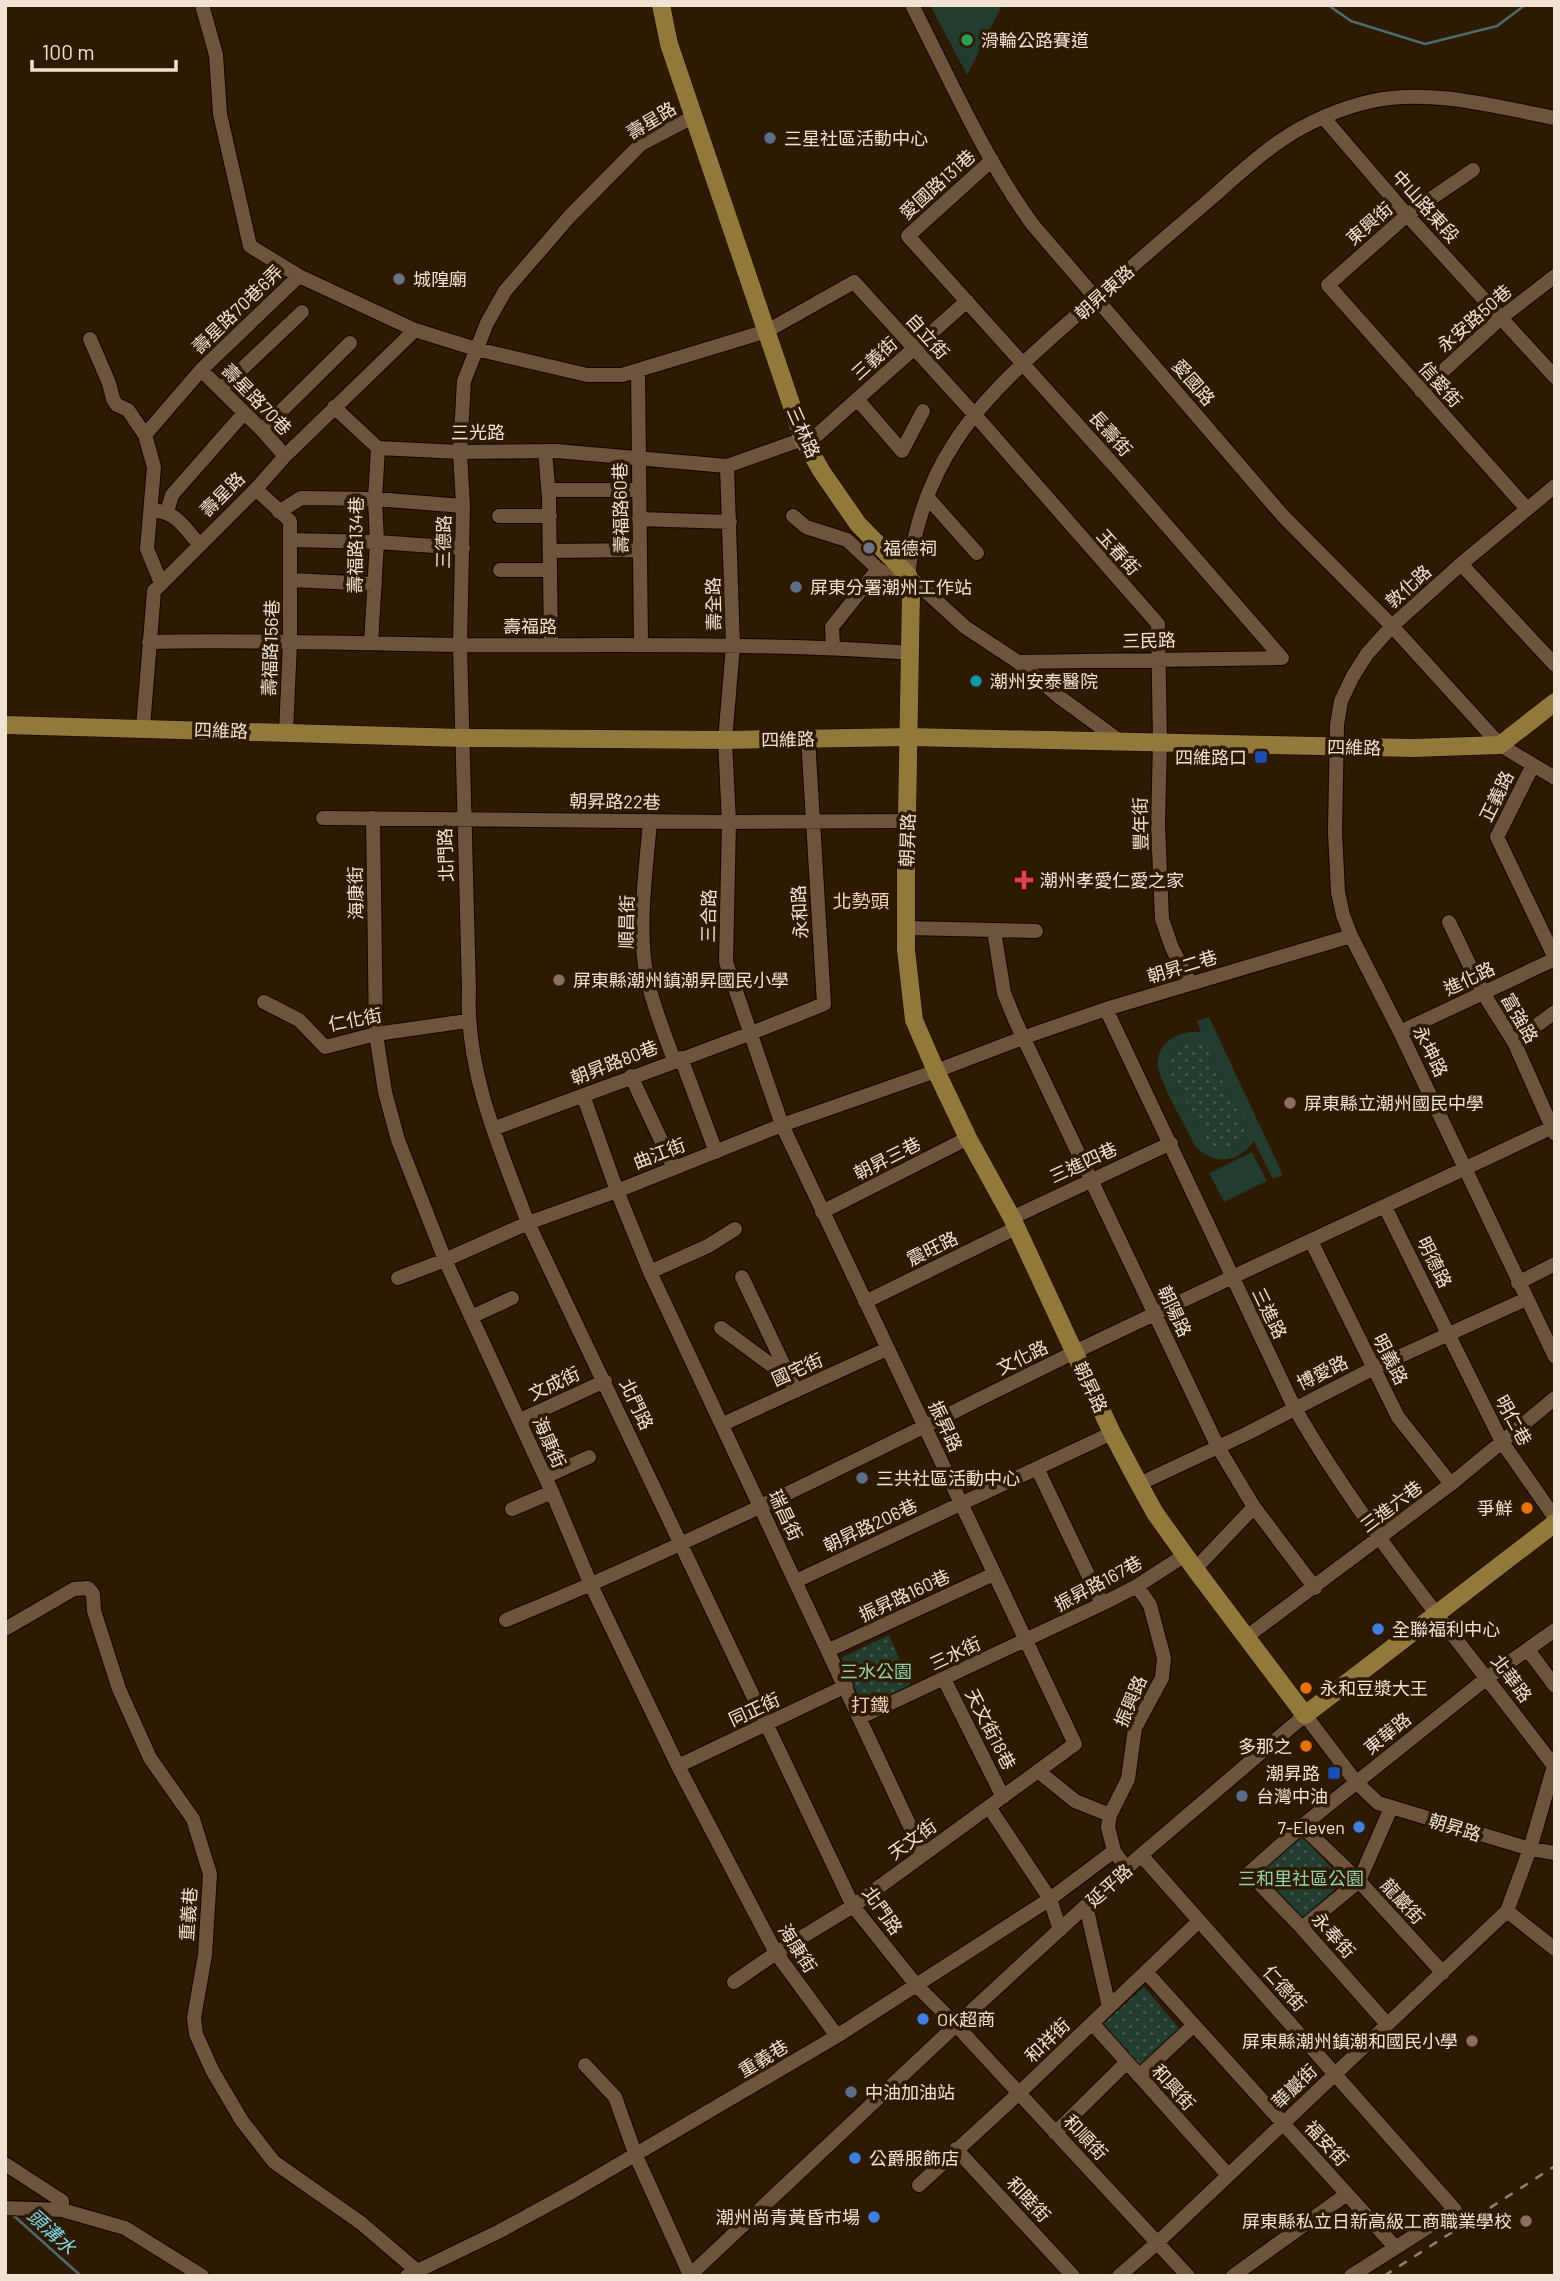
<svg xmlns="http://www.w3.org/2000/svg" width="1560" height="2281" viewBox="0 0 1560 2281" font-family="Barlow,'Noto Sans TC',sans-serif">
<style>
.grass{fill:url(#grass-dots)}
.garden{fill:#223d2e;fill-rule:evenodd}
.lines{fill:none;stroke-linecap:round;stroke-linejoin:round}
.stream{stroke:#4f6a6a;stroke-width:2.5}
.minor-casing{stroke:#150400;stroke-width:16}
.major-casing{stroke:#150400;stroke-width:19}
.minor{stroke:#6d543d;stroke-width:14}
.major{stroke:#91793b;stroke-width:18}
.rail{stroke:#948270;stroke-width:2.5;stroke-dasharray:9 9;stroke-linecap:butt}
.leisure-dot{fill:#2e9e5b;stroke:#2e1903;stroke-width:2.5}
.service-dot{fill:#5c6f8a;stroke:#2e1903;stroke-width:2.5}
.worship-dot{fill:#6b7280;stroke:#2e1903;stroke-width:2.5}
.culture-dot{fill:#0f9aa8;stroke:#2e1903;stroke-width:2.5}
.transit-dot{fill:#1a4fb4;stroke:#2e1903;stroke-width:2.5}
.health-dot{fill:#e0444e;stroke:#2e1903;stroke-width:2.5}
.education-dot{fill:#8d6e63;stroke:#2e1903;stroke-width:2.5}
.food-dot{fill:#e8710a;stroke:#2e1903;stroke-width:2.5}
.shop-dot{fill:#3f7fe0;stroke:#2e1903;stroke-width:2.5}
.labels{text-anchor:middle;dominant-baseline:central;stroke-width:7;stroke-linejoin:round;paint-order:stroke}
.poi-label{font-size:18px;fill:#f1e2d4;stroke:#2e1903;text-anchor:start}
.street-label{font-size:18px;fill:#f1e2d4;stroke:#2e1903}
.park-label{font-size:18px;fill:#8fd4ac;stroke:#2e1903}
.neighbourhood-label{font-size:19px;fill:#eed1b6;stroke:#2e1903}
.water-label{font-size:19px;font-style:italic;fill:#7edae9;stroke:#2e1903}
</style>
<defs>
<pattern id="grass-dots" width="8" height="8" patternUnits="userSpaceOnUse" patternTransform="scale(1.75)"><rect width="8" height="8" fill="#223d2e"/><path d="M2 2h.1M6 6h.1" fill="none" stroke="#43594b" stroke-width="1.8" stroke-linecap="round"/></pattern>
</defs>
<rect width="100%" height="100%" fill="#2e1903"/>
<path class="grass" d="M 1192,1041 L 1199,1042 L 1208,1051 L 1245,1126 C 1249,1148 1223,1154 1208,1143 L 1170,1072 C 1168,1055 1176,1045 1192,1041 Z
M 889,1635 L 911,1685 L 864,1708 L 841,1658 Z
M 1301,1835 L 1344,1881 L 1301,1921 L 1258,1875 Z
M 1144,1987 L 1181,2030 L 1139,2067 L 1102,2025 Z"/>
<path class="garden" d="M 930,5 L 1002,5 L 967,75 Z
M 1209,1017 L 1283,1175 L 1273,1179 L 1254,1141 C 1238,1163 1214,1166 1195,1146 C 1184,1123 1169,1099 1160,1075 C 1150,1046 1176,1030 1201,1032 L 1197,1021 ZM 1192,1041 L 1199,1042 L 1208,1051 L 1245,1126 C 1249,1148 1223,1154 1208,1143 L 1170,1072 C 1168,1055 1176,1045 1192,1041 Z
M 1252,1152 L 1267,1181 L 1224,1202 L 1209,1173 Z"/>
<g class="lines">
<path class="stream" d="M 1328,5 L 1351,21 L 1425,44 L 1497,26 L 1525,5
M 13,2215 L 81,2276"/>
<defs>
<path id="minor" d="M 202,5 L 216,55 L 220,114 L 250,246 L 299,276 L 415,330 L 476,349 L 587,375 L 622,375 L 767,331 L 854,282 L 975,415 L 1158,624 L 1160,742 L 1158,825 L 1162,919 L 1172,948 L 1190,983
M 912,5 C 950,79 984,158 1033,225 L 1283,516 L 1392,626 L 1500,745 L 1555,778
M 695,116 L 641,144 L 569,217 L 505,291 L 487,323 L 464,381 L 460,452 L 463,506 L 460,645 L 469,990 C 465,1070 500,1149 528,1223 L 853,1906 L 917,1986 L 956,2025 L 1188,2276
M 1323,117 L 1407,215 L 1555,377
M 992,160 L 908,236 L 1121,473 L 1282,658
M 1473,170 L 1407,215 L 1328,285 L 1527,509
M 90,339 L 109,383 L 113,399 L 117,405 L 128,410 L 145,435 L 154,467 L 147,549 L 161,583
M 201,370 L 262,430 L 285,456
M 638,371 L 641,645
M 222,388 L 302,312
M 1421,391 L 1502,317 L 1555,276
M 857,399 L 902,451 L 923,411
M 334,407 L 378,448 L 460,452 L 556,451 L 727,466 L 803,439
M 262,430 L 350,343
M 145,435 L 201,370 L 299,276
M 807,444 L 967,301
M 545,451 L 549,498 L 551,645
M 727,466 L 733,646 L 725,740 L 729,822 L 726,962 L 782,1125 L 1075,1744 L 853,1906 L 776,1953 L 734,1982
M 1555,486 L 1461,564 L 1392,626 L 1367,654 L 1353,676 L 1341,701 L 1337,725 L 1335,832 L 1338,892 L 1343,915 L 1351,936 L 1400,1032 L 1555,1357
M 256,489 L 290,521 L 290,643 L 286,732
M 549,490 L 639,490
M 928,498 L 977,553
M 158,511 C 177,513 187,531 199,544
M 167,512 L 172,495 L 244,413
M 279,512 L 301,498 L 375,499 L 463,506
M 499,516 L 550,516
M 793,516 L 806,527 L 847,540 L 878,569 L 911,593
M 639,519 L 730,522
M 292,540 L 377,542 L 463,548
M 550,551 L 640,550
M 1461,564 L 1555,665
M 500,570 L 550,570
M 291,580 L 375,584
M 149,642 C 253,639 358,644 462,645 C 611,646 762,642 911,653
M 371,643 L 377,542 L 375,499 L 378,448
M 833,647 L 832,627 L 878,569
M 1018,662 L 1282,658
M 143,727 L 154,591 L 256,489 L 285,456 L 415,330
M 1121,742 L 1058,696 L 1018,662 L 965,627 L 908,575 C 914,529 929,481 955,442 C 991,385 1061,330 1111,285 C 1145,255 1180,225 1215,195 C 1236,176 1257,157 1280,141 C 1306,123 1340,108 1372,101 C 1430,88 1497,107 1555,118
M 1533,765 L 1497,837 L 1555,958
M 323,818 L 729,822 L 907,821
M 373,818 L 376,1034 L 385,1092 L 398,1140 L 445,1260 L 552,1492 L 591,1585 L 678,1766 L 776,1953 L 837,2036
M 650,821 C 646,872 637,928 647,978 C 653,1006 664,1033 674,1060
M 1449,922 L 1483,993 L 1514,1042 L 1555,1134
M 907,928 L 1036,931
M 994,931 L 1004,993 L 1015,1020 L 1218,1447 L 1254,1507 L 1315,1588
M 264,1002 L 299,1020 L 325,1047 L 376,1034 L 467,1021
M 1106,1009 L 1294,1407 C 1367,1534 1466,1649 1554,1766 L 1530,1849 L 1507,1911 L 1157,2243 L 1119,2276
M 1400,1032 L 1555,959
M 1514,1042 L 1555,1012
M 681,1058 L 716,1152
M 631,1076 L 674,1168
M 583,1095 L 617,1191 L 650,1272 L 923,1854
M 493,1129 C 603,1087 715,1049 824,1004 L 808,738
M 1385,1207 L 1502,1442 L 1555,1518
M 822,1212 L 968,1138
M 1012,1218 L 1171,1143
M 1311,1241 L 1398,1417 L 1451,1484
M 650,1272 L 708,1246 L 735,1229
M 742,1277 L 796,1391
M 398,1278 L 445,1260 L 528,1223 L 617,1191 L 782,1125 L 936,1071 L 1025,1037 L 1106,1009 L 1351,936
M 1518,1283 L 1555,1264
M 865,1302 L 1016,1228
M 471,1317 L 512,1298
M 721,1328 L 786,1376
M 520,1420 L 605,1381
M 723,1424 L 887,1349
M 1038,1470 L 1102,1604
M 545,1477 L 589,1457
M 1139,1484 L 1248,1433 L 1374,1368 L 1526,1299
M 512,1509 L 552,1492
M 1195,1569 L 1254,1507
M 796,1581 L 1112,1433
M 506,1620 C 700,1541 887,1444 1075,1352 C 1234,1275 1395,1202 1555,1126
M 5,1629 L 74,1589 L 88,1588 L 93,1594 L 94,1611 L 119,1689 L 150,1758 L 193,1819 L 210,1874 L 205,1955 L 194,2018 L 196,2034 L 212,2070 L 242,2121 L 274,2162 L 361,2223 L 416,2270
M 1245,1638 L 1451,1484 L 1555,1398
M 829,1650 L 994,1574
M 1528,1650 L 1555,1686
M 944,1679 L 1003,1797
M 861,1717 L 1102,1604 L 1137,1586 L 1185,1555
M 678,1766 L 846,1686
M 1038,1771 L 1075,1801 L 1110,1815
M 989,1807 L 1050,1899 L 1060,1930
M 1302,1826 L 1359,1881 L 1443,1973
M 1141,1855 L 1455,2210 L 1351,2276
M 1127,1869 L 1114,1851 L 1108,1827 L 1110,1815 L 1128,1779 L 1135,1728 L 1162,1678 L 1164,1658 L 1150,1605 L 1137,1586
M 1086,1906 L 1109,2007
M 1507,1911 L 1555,1949
M 1302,1928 L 1359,1881 L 1391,1808
M 1146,1972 L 1395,2247
M 1092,2023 L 1228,2175
M 1387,2024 L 1302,1928 L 1249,1873 L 1302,1826 L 1487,1678 L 1555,1630
M 585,2065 L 615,2097 L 636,2156 L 690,2275
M 1139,2076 L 1194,2025
M 1055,2133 L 1126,2063
M 956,2149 L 1073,2276
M 5,2164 L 62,2201 L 62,2210
M 919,2185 L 1019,2093 L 1199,1921
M 5,2208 L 62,2210 L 125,2228 L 202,2276
M 407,2276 L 500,2231 L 575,2190 L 837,2036 L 1050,1899 L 1114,1851
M 689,2276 L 956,2025 L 1141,1855 L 1305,1715 L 1356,1782 L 1378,1803 L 1530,1849 L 1555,1853
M 1233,2276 L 1347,2194"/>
<path id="major" d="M 661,5 L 669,44 L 803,439 L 822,472 L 858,524 L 908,575 L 911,593 L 906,871 L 906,950 L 914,1020 L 936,1071 L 968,1138 L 1012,1218 L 1112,1433 L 1139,1484 L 1155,1513 L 1195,1569 L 1305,1715 L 1555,1523
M 5,725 L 462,738 L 725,740 L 909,737 L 1413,748 L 1500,745 L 1555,702"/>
</defs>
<use href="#minor" class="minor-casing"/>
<use href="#major" class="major-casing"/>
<use href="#minor" class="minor"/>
<use href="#major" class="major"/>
<path class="rail" d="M 1384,2276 L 1555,2166"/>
</g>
<circle class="leisure-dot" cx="967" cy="40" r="7"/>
<g class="service-dot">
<circle cx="770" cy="138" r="7"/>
<circle cx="796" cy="587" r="7"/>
<circle cx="862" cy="1478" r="7"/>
<circle cx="1242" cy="1796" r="7"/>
<circle cx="851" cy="2092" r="7"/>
</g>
<g class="worship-dot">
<circle cx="399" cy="279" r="7"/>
<circle cx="869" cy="548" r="7"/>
</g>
<circle class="culture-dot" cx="976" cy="681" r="7"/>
<g class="transit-dot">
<rect x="1254" y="750" width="14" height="14" rx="3.5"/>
<rect x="1327" y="1766" width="14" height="14" rx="3.5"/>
</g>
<path class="health-dot" d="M1020.5 869.5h7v7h7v7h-7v7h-7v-7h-7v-7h7z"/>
<g class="education-dot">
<circle cx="559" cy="980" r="7"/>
<circle cx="1290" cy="1103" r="7"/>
<circle cx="1472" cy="2041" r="7"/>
<circle cx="1526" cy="2221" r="7"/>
</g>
<g class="food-dot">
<circle cx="1527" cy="1508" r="7"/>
<circle cx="1306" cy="1688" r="7"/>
<circle cx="1306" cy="1746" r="7"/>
</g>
<g class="shop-dot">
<circle cx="1378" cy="1629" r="7"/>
<circle cx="1359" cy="1827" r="7"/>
<circle cx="923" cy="2019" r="7"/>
<circle cx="855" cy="2158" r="7"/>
<circle cx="874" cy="2217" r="7"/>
</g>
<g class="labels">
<g class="poi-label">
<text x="981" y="40">滑輪公路賽道</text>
<text x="784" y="138">三星社區活動中心</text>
<text x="413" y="279">城隍廟</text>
<text x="883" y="548">福德祠</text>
<text x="810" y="587">屏東分署潮州工作站</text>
<text x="990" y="681">潮州安泰醫院</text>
<text x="1247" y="757" text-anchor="end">四維路口</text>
<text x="1040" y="880">潮州孝愛仁愛之家</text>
<text x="573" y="980">屏東縣潮州鎮潮昇國民小學</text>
<text x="1304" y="1103">屏東縣立潮州國民中學</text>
<text x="876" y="1478">三共社區活動中心</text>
<text x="1513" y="1508" text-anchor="end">爭鮮</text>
<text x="1392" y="1629">全聯福利中心</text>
<text x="1320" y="1688">永和豆漿大王</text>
<text x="1292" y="1746" text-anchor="end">多那之</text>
<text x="1320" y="1773" text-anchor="end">潮昇路</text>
<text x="1256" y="1796">台灣中油</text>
<text x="1345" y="1827" text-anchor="end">7-Eleven</text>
<text x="937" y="2019">OK超商</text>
<text x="1458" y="2041" text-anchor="end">屏東縣潮州鎮潮和國民小學</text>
<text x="865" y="2092">中油加油站</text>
<text x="869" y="2158">公爵服飾店</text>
<text x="860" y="2217" text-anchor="end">潮州尚青黃昏市場</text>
<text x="1512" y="2221" text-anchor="end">屏東縣私立日新高級工商職業學校</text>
</g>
<g class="street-label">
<text transform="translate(651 120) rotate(-31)">壽星路</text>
<text transform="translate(937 184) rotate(-42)">愛國路131巷</text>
<text transform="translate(1426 206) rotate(48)">中山路東段</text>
<text transform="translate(1369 223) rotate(-41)">東興街</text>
<text transform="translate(1104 292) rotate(-42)">朝昇東路</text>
<text transform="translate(237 309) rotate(-44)">壽星路70巷6弄</text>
<text transform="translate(1474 318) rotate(-41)">永安路50巷</text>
<text transform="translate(928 336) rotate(48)">自立街</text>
<text transform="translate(874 358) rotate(-42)">三義街</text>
<text transform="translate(1194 382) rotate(49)">愛國路</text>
<text transform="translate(1441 384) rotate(48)">信愛街</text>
<text transform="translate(257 399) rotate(46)">壽星路70巷</text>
<text x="478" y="432">三光路</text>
<text transform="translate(804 432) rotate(66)">三林路</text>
<text transform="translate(1111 433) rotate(48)">長壽街</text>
<text transform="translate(222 494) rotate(-45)">壽星路</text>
<text transform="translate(620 508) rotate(-91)">壽福路60巷</text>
<text transform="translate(443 542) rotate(-89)">三德路</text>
<text transform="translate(355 545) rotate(-89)">壽福路134巷</text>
<text transform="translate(1119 552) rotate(48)">玉春街</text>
<text transform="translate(1408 586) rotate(-42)">敦化路</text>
<text transform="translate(713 604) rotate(-91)">壽全路</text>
<text x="530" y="626">壽福路</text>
<text transform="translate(1149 640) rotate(-1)">三民路</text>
<text transform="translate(270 648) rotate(-88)">壽福路156巷</text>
<text transform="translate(221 730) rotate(2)">四維路</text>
<text transform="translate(788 739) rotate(-1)">四維路</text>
<text transform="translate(1354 747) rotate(1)">四維路</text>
<text transform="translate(1496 796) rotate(-64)">正義路</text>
<text transform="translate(615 801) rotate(1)">朝昇路22巷</text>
<text transform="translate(1140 824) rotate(-91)">豐年街</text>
<text transform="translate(907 840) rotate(-88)">朝昇路</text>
<text transform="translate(445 855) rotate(-92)">北門路</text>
<text transform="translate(355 893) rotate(-91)">海康街</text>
<text transform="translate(799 912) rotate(-93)">永和路</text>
<text transform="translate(708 916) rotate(-89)">三合路</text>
<text transform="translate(626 922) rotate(-89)">順昌街</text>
<text transform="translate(1182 966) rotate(-17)">朝昇二巷</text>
<text transform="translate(1469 978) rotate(-25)">進化路</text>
<text transform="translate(1520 1018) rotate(60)">富強路</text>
<text transform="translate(355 1019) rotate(-11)">仁化街</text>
<text transform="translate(1431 1051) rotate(64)">永坤路</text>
<text transform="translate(614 1062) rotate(-21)">朝昇路80巷</text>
<text transform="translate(659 1153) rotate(-21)">曲江街</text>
<text transform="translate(887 1158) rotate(-27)">朝昇三巷</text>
<text transform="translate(1083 1162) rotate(-25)">三進四巷</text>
<text transform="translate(932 1248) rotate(-26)">震旺路</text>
<text transform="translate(1435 1262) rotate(64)">明德路</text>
<text transform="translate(1175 1311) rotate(65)">朝陽路</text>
<text transform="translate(1270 1313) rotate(64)">三進路</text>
<text transform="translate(1022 1357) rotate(-26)">文化路</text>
<text transform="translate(1391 1359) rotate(63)">明義路</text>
<text transform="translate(797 1369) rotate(-24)">國宅街</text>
<text transform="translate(1322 1372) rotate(-26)">博愛路</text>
<text transform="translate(554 1383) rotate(-25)">文成街</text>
<text transform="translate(1091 1387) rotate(65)">朝昇路</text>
<text transform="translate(637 1404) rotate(65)">北門路</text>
<text transform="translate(1514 1420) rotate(61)">明仁巷</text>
<text transform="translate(946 1426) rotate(65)">振昇路</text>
<text transform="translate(550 1442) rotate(66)">海康街</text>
<text transform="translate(1391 1506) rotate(-37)">三進六巷</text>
<text transform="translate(786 1515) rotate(65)">瑞昌街</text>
<text transform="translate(870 1525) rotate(-25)">朝昇路206巷</text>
<text transform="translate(1098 1583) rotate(-28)">振昇路167巷</text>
<text transform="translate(904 1595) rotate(-25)">振昇路160巷</text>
<text transform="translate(955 1653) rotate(-25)">三水街</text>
<text transform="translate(1512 1678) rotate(53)">北華路</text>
<text transform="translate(1130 1701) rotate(-67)">振興路</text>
<text transform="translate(754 1709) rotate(-25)">同正街</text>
<text transform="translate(991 1729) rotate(63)">天文街18巷</text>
<text transform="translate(1387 1733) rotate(-39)">東華路</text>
<text transform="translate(1455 1827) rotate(17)">朝昇路</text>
<text transform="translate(912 1839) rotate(-36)">天文街</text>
<text transform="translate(1109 1885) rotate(-42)">延平路</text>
<text transform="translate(1403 1901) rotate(47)">龍巖街</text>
<text transform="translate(883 1910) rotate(55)">北門路</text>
<text transform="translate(188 1914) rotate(-86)">重義巷</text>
<text transform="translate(1334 1935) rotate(48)">永奉街</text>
<text transform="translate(798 1948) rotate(57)">海康街</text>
<text transform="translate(1285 1988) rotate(48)">仁德街</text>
<text transform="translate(1047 2040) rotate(-44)">和祥街</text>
<text transform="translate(763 2058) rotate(-31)">重義巷</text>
<text transform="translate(1294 2086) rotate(-44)">華巖街</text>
<text transform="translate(1174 2087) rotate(48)">和興街</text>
<text transform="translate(1086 2137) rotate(47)">和順街</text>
<text transform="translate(1327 2143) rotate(47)">福安街</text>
<text transform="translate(1029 2199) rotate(47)">和睦街</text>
</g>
<g class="park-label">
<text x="876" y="1671">三水公園</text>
<text x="1301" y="1878">三和里社區公園</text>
</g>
<g class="neighbourhood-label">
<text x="861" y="900">北勢頭</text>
<text x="870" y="1704">打鐵</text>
</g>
<g class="water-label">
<text transform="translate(52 2231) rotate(42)">頭溝水</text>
</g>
</g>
<rect width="1560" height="2281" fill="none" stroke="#f1e2d4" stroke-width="14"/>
<path d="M32 60v10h144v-10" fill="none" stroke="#f1e2d4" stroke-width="3.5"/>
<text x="42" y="60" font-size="21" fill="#f1e2d4" stroke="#2e1903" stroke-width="5" paint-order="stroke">100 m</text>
</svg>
